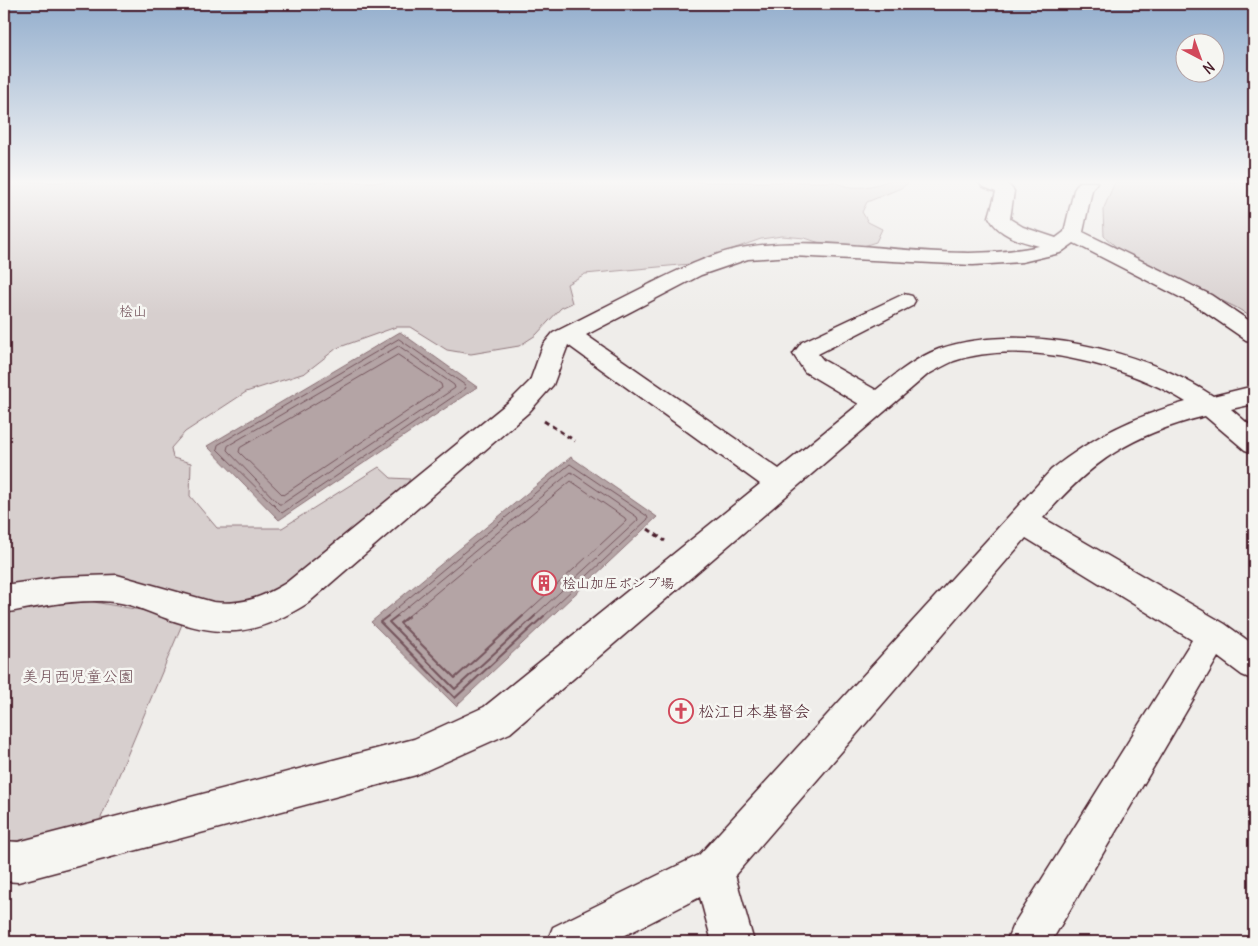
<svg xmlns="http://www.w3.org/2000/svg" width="1258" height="946" viewBox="0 0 1258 946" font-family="Delius,'Klee One',sans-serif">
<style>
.green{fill:#d7cfce;stroke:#90777c}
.water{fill:#b4a4a5;stroke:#8a6f74}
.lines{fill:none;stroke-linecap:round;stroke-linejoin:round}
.shore-far1{stroke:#74545c;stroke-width:1}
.shore{stroke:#74545c;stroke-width:2}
.minor-casing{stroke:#4a1f2b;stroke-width:3}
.path{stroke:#4a1f2b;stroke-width:3;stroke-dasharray:5 4;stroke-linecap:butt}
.minor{fill:#f6f6f2;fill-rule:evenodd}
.labels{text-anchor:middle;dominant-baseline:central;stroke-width:5;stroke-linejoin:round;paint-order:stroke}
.park-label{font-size:14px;fill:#6d4b54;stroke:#f6f6f2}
.poi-label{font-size:14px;fill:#4a1f2b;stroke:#f6f6f2;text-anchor:start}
.near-park-label{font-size:16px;fill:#6d4b54;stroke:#f6f6f2}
.near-poi-label{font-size:16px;fill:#4a1f2b;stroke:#f6f6f2;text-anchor:start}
</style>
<rect width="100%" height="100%" fill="#efedea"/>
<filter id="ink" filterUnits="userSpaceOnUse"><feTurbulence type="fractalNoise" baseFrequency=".02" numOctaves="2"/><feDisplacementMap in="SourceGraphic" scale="10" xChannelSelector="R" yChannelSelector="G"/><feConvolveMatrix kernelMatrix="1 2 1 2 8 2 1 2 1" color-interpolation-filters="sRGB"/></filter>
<g filter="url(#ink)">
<path class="green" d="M 4,182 L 834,182 C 852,190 867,188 885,182 C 891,179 902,182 909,182 L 901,188 L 867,202 L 862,212 L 868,222 L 882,229 L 876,242 L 863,246 L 826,245 L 805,238 L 782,236 L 761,239 L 690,264 L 585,274 L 567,284 L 572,303 L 561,308 L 536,335 L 519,346 L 471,354 L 447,350 L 410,327 L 396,327 L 337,348 L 305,373 L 246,392 L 185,432 L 171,448 L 173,458 L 191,463 L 190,496 L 217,528 L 282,528 L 379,467 L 391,478 L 410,479 L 398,498 L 291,584 L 242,607 L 22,589 L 4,592 Z
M 1115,182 L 1254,182 L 1254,319 L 1237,308 L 1122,252 L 1104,236 L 1103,210 Z
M 88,601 L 152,612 L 183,622 L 98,825 L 28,840 L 4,841 L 4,608 Z"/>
<path class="water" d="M 400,332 L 477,387 L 279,520 L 207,446 Z
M 571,457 L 657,517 L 456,706 L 371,622 Z"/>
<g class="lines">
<path class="shore-far1" d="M 399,339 L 465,385 L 466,388 L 282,513 L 217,449 L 218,445 Z
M 399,346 L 454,385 L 455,388 L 282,504 L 279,504 L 227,450 L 228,446 Z
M 398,355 L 441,384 L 442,388 L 283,495 L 239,452 L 240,448 Z
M 386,617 L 570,464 L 647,516 L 648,519 L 543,617
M 395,617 L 571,472 L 637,517 L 638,520 L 533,617
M 407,617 L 571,481 L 625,518 L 626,521 L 522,617"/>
<path class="shore" d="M 388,616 L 380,622 L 455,698 L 544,616
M 397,616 L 389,622 L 455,689 L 535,616
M 409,616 L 400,623 L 455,678 L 523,616"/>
<defs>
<path id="minor" d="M 979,182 L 1006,182 L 1014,191 L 1010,219 L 1023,227 L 1056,238 L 1064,232 L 1074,190 L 1079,182 L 1097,182 L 1092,190 L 1083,232 L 1211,295 L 1254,324 L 1254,342 L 1246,340 L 1195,305 L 1074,243 L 1060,253 L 1022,262 L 973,265 L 792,256 L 748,259 L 701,275 L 586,335 L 779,469 L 859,404 L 805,372 L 793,354 L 802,342 L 904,294 L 912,296 L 915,301 L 912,306 L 818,354 L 823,360 L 876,390 C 896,374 915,358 939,349 C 1020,321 1143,349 1213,396 L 1254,386 L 1254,404 L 1231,409 L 1254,429 L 1254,453 L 1245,450 L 1205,416 C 1130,435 1092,461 1043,518 L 1225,624 L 1254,645 L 1254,680 L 1242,675 L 1218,657 L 1051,942 L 1006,942 L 1012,927 L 1192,640 L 1026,538 L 735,875 L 754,942 L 712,942 L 700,897 L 612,942 L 547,942 L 553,927 L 699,855 L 1051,470 C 1094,436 1133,417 1186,402 C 1128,365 1022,338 954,361 C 945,365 936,370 927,375 L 510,733 L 416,775 L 18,882 L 4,881 L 4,841 L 18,842 L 414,739 L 484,707 L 760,484 L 568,345 L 553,385 L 529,412 L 308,603 C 257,635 225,639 168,619 C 153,614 137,606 121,603 C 84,597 41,606 4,613 L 4,585 L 60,577 L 117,575 L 213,602 C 242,605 261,598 286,583 L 511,400 L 530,381 L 543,345 L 553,333 C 585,317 616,301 648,285 C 679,270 713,252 747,247 C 844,232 944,267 1039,246 C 1020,241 999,236 989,217 L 996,192 L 982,186 Z"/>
</defs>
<use href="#minor" class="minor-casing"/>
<path class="path" d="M 544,421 L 575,441
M 648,529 L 665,541"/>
<use href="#minor" class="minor"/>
</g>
</g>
<linearGradient id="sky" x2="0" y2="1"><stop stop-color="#93aecd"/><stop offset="0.58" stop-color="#f8f7f6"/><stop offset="1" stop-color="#f8f7f6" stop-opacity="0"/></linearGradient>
<rect width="1258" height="314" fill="url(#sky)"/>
<defs>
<symbol id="building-ring" viewBox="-11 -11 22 22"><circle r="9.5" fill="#f6f6f2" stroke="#d1495b" stroke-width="1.5"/><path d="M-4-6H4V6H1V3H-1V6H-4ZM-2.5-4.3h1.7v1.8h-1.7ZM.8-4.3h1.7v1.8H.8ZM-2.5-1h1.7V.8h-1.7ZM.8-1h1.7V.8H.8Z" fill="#d1495b"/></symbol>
<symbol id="church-ring" viewBox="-11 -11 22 22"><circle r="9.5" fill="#f6f6f2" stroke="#d1495b" stroke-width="1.5"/><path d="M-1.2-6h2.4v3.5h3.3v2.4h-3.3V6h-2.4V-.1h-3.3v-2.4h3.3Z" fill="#d1495b"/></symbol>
</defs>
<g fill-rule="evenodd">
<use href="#building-ring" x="530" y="569" width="28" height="28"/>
<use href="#church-ring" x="667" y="697" width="28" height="28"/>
</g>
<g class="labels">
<g class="park-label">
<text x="133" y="311">桧山</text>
</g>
<g class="poi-label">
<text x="562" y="583">桧山加圧ポンプ場</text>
</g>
<g class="near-park-label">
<text x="78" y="676">美月西児童公園</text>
</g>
<g class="near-poi-label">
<text x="698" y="711">松江日本基督会</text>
</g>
</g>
<rect width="1258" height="946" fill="none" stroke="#f6f6f2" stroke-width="20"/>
<rect x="10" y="10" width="1238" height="926" fill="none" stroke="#4a1f2b" stroke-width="2" filter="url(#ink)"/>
<g transform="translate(1200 58) rotate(139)"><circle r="24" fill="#f6f6f2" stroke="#b1a0a2"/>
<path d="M0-4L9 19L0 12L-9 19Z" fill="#d1495b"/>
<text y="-8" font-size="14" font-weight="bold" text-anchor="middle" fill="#4a1f2b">N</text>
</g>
</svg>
